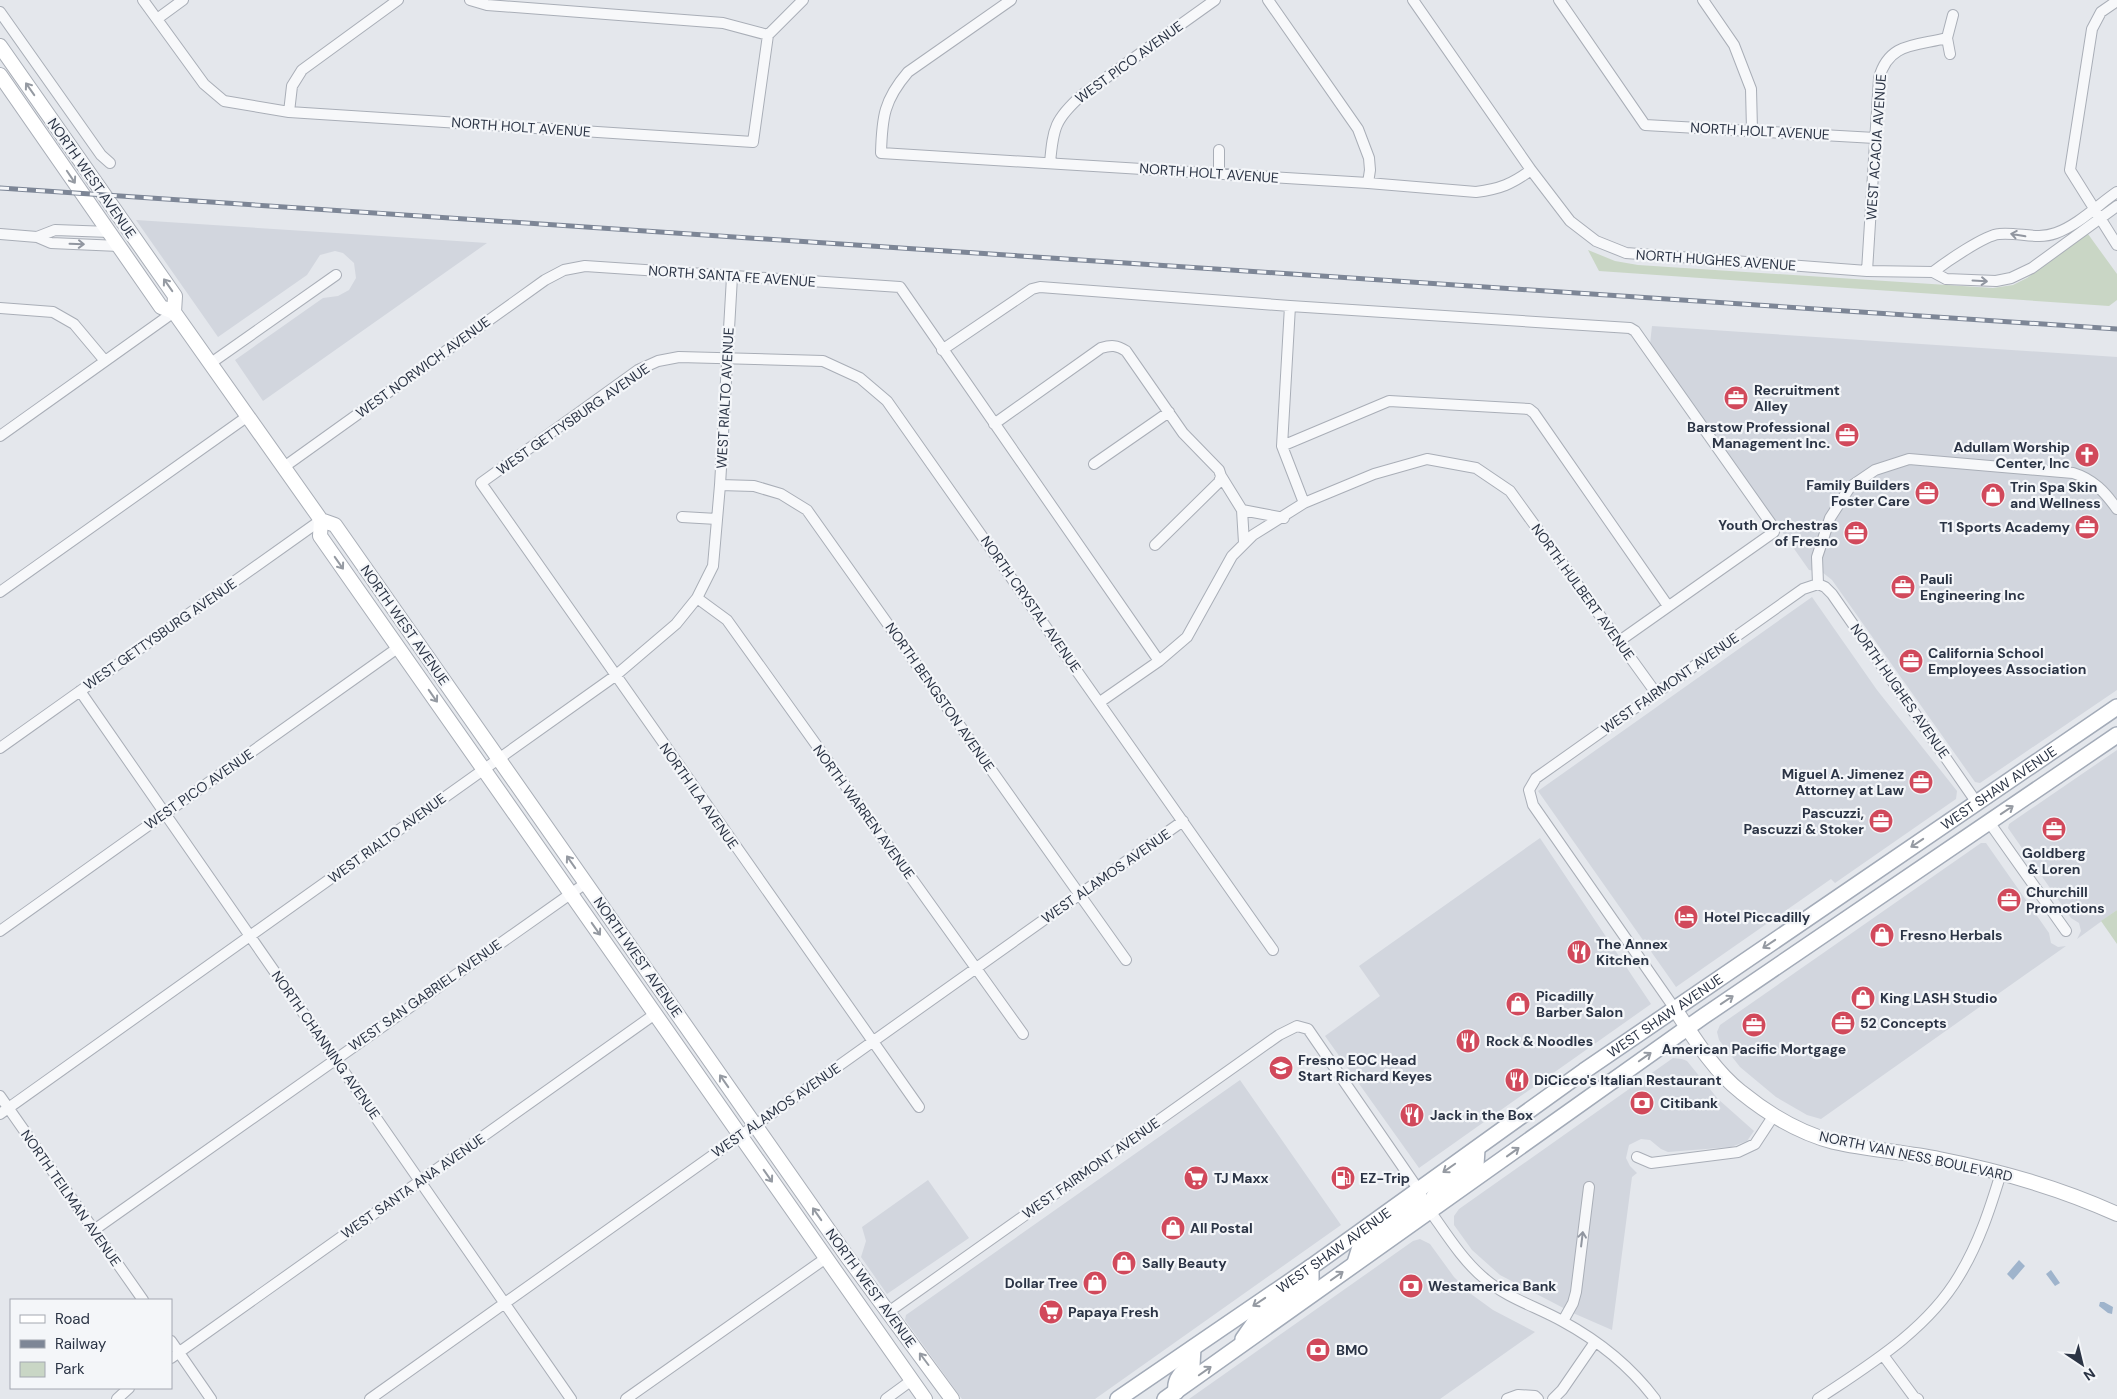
<svg xmlns="http://www.w3.org/2000/svg" width="2117" height="1399" viewBox="0 0 2117 1399" font-family="'DM Sans',sans-serif">
<style>
.built{fill:#d2d6de}
.green{fill:#c9d6c5}
.water{fill:#9fb4cc}
.lines{fill:none;stroke-linecap:round;stroke-linejoin:round}
.street-casing{stroke:#a9aeb7;stroke-width:12}
.secondary-casing{stroke:#a9aeb7;stroke-width:16}
.primary-casing{stroke:#a3abb8;stroke-width:18}
.street{stroke:#f7f8fa;stroke-width:10}
.secondary{stroke:#fff;stroke-width:14}
.primary{stroke:#fff;stroke-width:15}
.rail-casing{stroke:#7d8696;stroke-width:5}
.rail{stroke:#f4f6f9;stroke-width:3;stroke-dasharray:9;stroke-linecap:butt}
.oneway{stroke:#959aa2}
.oneway2{stroke:#9196a0}
.labels{text-anchor:middle;dominant-baseline:central;stroke-width:4.5;stroke-linejoin:round;paint-order:stroke}
.street-label{font-size:14px;fill:#2b3445;stroke:#f4f6f9}
.poi-label{font-size:14px;font-weight:bold;fill:#2b3445;stroke:#f4f6f9;text-anchor:start}
</style>
<rect width="100%" height="100%" fill="#e4e7ec"/>
<path class="built" d="M 136,220 L 336,233 L 487,243 L 263,401 L 235,360 L 323,298 L 338,296 L 349,290 L 356,278 L 354,263 L 343,253 L 335,251 L 320,255 L 307,275 L 218,337 Z
M 1652,326 L 2117,357 L 2117,690 L 1980,783 L 1975,782 L 1832,580 L 1822,572 L 1809,570 L 1650,344 Z
M 1812,597 L 1877,690 L 1957,791 L 1956,799 L 1835,883 L 1831,879 L 1676,987 L 1538,791 Z
M 2117,750 L 2117,910 L 2077,939 L 2081,931 L 2079,923 L 2071,918 L 2008,828 L 2009,824 Z
M 1540,838 L 1651,1004 L 1419,1168 L 1325,1036 L 1380,996 L 1359,966 Z
M 1981,843 L 1986,843 L 2049,933 L 2051,943 L 2058,947 L 2066,946 L 1821,1119 L 1807,1115 L 1776,1097 L 1740,1067 L 1719,1040 L 1717,1032 L 1720,1025 Z
M 1673,1058 L 1682,1059 L 1687,1061 L 1718,1099 L 1754,1131 L 1747,1141 L 1731,1147 L 1668,1152 L 1661,1149 L 1650,1140 L 1641,1139 L 1629,1145 L 1626,1158 L 1630,1166 L 1637,1173 L 1632,1177 L 1612,1330 L 1573,1313 L 1500,1275 L 1472,1250 L 1454,1225 L 1454,1216 L 1459,1209 Z
M 1240,1080 L 1341,1225 L 1095,1399 L 962,1399 L 905,1320 L 906,1315 Z
M 928,1180 L 969,1238 L 887,1294 L 861,1257 L 866,1241 L 862,1227 Z
M 1420,1239 L 1430,1244 L 1454,1277 L 1471,1294 L 1493,1310 L 1535,1332 L 1440,1399 L 1189,1399 L 1413,1241 Z"/>
<path class="green" d="M 2088,234 L 2117,274 L 2117,300 L 2109,306 L 1599,271 L 1588,250 L 1615,261 L 1638,265 L 1993,288 L 2013,285 L 2027,278 Z
M 2117,910 L 2117,944 L 2101,921 Z"/>
<path class="water" d="M 2019,1260 L 2025,1266 L 2013,1280 L 2007,1274 Z
M 2051,1270 L 2060,1283 L 2055,1286 L 2046,1274 Z
M 2100,1302 L 2104,1302 L 2113,1307 L 2112,1314 L 2108,1313 L 2099,1306 Z"/>
<g class="lines">
<defs>
<path id="street" d="M 143,0 L 204,84 L 224,101 L 289,112 L 753,142 L 768,35 L 803,0
M 470,0 L 487,5 L 723,23 L 768,35
M 1011,0 L 908,72 C 884,100 882,117 881,153 L 1368,183 L 1476,192 C 1500,189 1512,184 1531,170
M 1268,0 L 1358,129 L 1369,158 L 1370,170 L 1368,183
M 1413,0 L 1531,170 L 1570,221 L 1596,241 L 1626,253 L 1867,271 L 1933,272 L 1946,279 L 1996,281 L 2011,278 L 2032,268 L 2117,206
M 1559,0 L 1645,125 L 1875,138
M 1703,0 L 1734,45 L 1751,89 L 1752,130
M 2117,1 L 2101,12 L 2092,29 L 2070,170 L 2117,245
M 0,12 L 101,155 L 110,163
M 157,19 L 183,0
M 1950,54 L 1947,38 L 1953,15
M 289,112 L 292,86 L 302,70 L 398,0
M 1050,163 C 1053,128 1055,119 1082,95 L 1215,0
M 1219,174 L 1219,150
M 0,234 L 37,237 L 51,243 L 119,246
M 37,237 L 55,230 L 110,232
M 1867,271 L 1879,78 C 1889,42 1916,46 1947,38
M 1933,272 C 1946,262 1985,235 1999,234 C 2019,232 2037,240 2056,233 C 2078,225 2098,205 2117,192
M 1290,306 L 1282,446 L 1304,503
M 0,308 L 53,312 L 74,324 L 105,361
M 942,350 L 1032,289 L 1040,287 L 1290,306 L 1630,328 L 1635,331 L 1774,528 L 1774,532 L 1618,642
M 211,363 L 336,275
M 994,424 L 1101,348 C 1111,345 1117,345 1126,351 L 1183,433 L 1219,470 L 1221,476 L 1219,482 L 1155,545
M 0,436 L 174,312
M 1282,446 L 1389,401 L 1529,409 L 1534,413 L 1668,606
M 1094,464 L 1169,412
M 284,467 L 545,280 L 564,270 L 585,266 L 900,287 L 1159,661
M 1221,476 L 1242,510
M 720,485 L 754,486 L 781,494 L 807,510 L 1126,960
M 682,517 L 717,519
M 1244,543 L 1242,510 L 1284,518
M 1818,584 L 1817,557 L 1830,518 L 1850,487 L 1875,470 L 1909,459 L 2073,473 C 2093,479 2105,492 2117,509
M 1818,584 L 1825,587 L 1832,594 L 1977,803
M 0,592 L 248,416
M 697,598 L 727,620 L 1023,1034
M 80,691 L 571,1399
M 1100,702 L 1159,661 L 1187,637 L 1232,556 L 1253,535 L 1304,503 L 1374,474 L 1427,459 L 1476,468 L 1510,491 L 1656,693
M 0,748 L 321,520
M 1989,822 L 2066,931
M 0,931 L 399,647
M 1675,1009 L 1533,805 L 1529,790 L 1536,778 L 1803,589 L 1818,584
M 0,1096 L 143,1300
M 919,1107 L 481,483 L 638,370 L 658,361 L 679,357 L 823,361 L 860,378 L 887,401 L 1273,950
M 0,1114 L 615,676 L 676,624 L 697,598 L 713,566 L 720,485 L 732,277
M 1637,1157 L 1651,1163 L 1738,1152 L 1755,1144 L 1774,1115
M 1430,1211 C 1447,1235 1463,1261 1485,1279 C 1507,1298 1537,1307 1562,1321 C 1597,1340 1631,1367 1655,1399
M 94,1230 L 586,883
M 887,1313 L 1279,1035 L 1297,1026 L 1308,1029 L 1418,1189
M 1563,1321 L 1573,1303 L 1576,1292 L 1589,1187
M 171,1341 L 211,1399
M 1883,1355 L 1914,1397 L 1918,1399
M 171,1358 L 655,1014
M 117,1399 L 129,1388
M 370,1399 L 1183,821
M 626,1399 L 826,1258
M 886,1399 L 912,1380
M 1507,1399 L 1518,1395 L 1535,1396 L 1538,1399
M 1553,1399 L 1562,1390 L 1595,1342
M 1818,1399 C 1869,1365 1927,1330 1959,1276 C 1979,1243 1990,1209 2001,1173"/>
<path id="secondary" d="M 0,46 L 175,296 L 174,312
M 0,75 L 161,307 L 174,312 L 321,520 L 335,525 L 846,1255 L 952,1399
M 321,520 L 320,536 L 925,1399
M 1675,1009 C 1694,1038 1714,1071 1741,1092 C 1768,1114 1800,1133 1834,1142 C 1869,1150 1905,1152 1939,1159 C 2000,1171 2060,1188 2117,1214"/>
<g id="primary">
<path d="M 1430,1211 C 1427,1191 1461,1175 1476,1165 L 1477,1149"/>
<path d="M 1355,1263 L 1360,1247 L 1417,1205 L 1419,1197 L 1418,1189"/>
<path d="M 1243,1339 L 1257,1319 L 1311,1280 L 1311,1267"/>
<path d="M 1176,1392 C 1174,1379 1182,1372 1192,1365 L 1193,1348"/>
<path id="s1" d="M 1118,1399 L 1311,1267 L 1584,1071 L 2117,707"/>
<path d="M 1165,1399 L 1704,1016 L 2117,735"/>
</g>
</defs>
<use href="#street" class="street-casing"/>
<use href="#secondary" class="secondary-casing"/>
<use href="#primary" class="primary-casing"/>
<use href="#street" class="street"/>
<use href="#secondary" class="secondary"/>
<use href="#primary" class="primary"/>
<defs>
<path id="rail" d="M 0,188 L 2117,329"/>
</defs>
<use href="#rail" class="rail-casing"/>
<use href="#rail" class="rail"/>
</g>
<defs><path id="oneway-shaft" d="M-6 0H5M1.5-3L5.5 0L1.5 3" fill="none" stroke-width="1.6" stroke-linecap="round" stroke-linejoin="round" transform="scale(1.25)"/></defs>
<g class="oneway">
<use href="#oneway-shaft" transform="translate(30 89) rotate(-125)"/>
<use href="#oneway-shaft" transform="translate(71 177) rotate(56)"/>
<use href="#oneway-shaft" transform="translate(168 285) rotate(-125)"/>
<use href="#oneway-shaft" transform="translate(339 563) rotate(55)"/>
<use href="#oneway-shaft" transform="translate(433 696) rotate(55)"/>
<use href="#oneway-shaft" transform="translate(2007 810) rotate(-34)"/>
<use href="#oneway-shaft" transform="translate(1917 843) rotate(146)"/>
<use href="#oneway-shaft" transform="translate(571 862) rotate(-125)"/>
<use href="#oneway-shaft" transform="translate(596 929) rotate(55)"/>
<use href="#oneway-shaft" transform="translate(1769 944) rotate(146)"/>
<use href="#oneway-shaft" transform="translate(1727 1000) rotate(-34)"/>
<use href="#oneway-shaft" transform="translate(1645 1057) rotate(-35)"/>
<use href="#oneway-shaft" transform="translate(724 1081) rotate(-125)"/>
<use href="#oneway-shaft" transform="translate(1513 1152) rotate(-36)"/>
<use href="#oneway-shaft" transform="translate(1449 1168) rotate(145)"/>
<use href="#oneway-shaft" transform="translate(768 1176) rotate(55)"/>
<use href="#oneway-shaft" transform="translate(817 1214) rotate(-125)"/>
<use href="#oneway-shaft" transform="translate(1337 1276) rotate(-35)"/>
<use href="#oneway-shaft" transform="translate(1259 1302) rotate(146)"/>
<use href="#oneway-shaft" transform="translate(924 1359) rotate(-127)"/>
<use href="#oneway-shaft" transform="translate(1205 1371) rotate(-35)"/>
</g>
<g class="oneway2">
<use href="#oneway-shaft" transform="translate(2018 235) rotate(-170)"/>
<use href="#oneway-shaft" transform="translate(77 244) rotate(2)"/>
<use href="#oneway-shaft" transform="translate(1980 281) rotate(3)"/>
<use href="#oneway-shaft" transform="translate(1582 1239) rotate(-83)"/>
</g>
<defs>
<symbol id="office-disc" viewBox="-11 -11 22 22"><circle r="9.5" fill="#d1495b" stroke="#f4f6f9"/><path d="M-6-3h4V-5.5h4V-3h4V5H-6ZM-1-4.5V-3h2v-1.5ZM-6 0V1H6V0Z" fill="#fff"/></symbol>
<symbol id="church-disc" viewBox="-11 -11 22 22"><circle r="9.5" fill="#d1495b" stroke="#f4f6f9"/><path d="M-1.2-6h2.4v3.5h3.3v2.4h-3.3V6h-2.4V-.1h-3.3v-2.4h3.3Z" fill="#fff"/></symbol>
<symbol id="shop-disc" viewBox="-11 -11 22 22"><circle r="9.5" fill="#d1495b" stroke="#f4f6f9"/><path d="M-5-2.5h2.3a2.7 3.5 0 0 1 5.4 0H5L5.5 6h-11ZM-1.5-2.5h3a1.5 2.3 0 0 0-3 0Z" fill="#fff"/></symbol>
<symbol id="hotel-disc" viewBox="-11 -11 22 22"><circle r="9.5" fill="#d1495b" stroke="#f4f6f9"/><path d="M-6-4.5h1.5V1H6V5H4.5V3h-9V5H-6ZM-4 0a1.8 1.8 0 1 1 3.6 0ZM.5 0V-2.5h3Q6-2.5 6 0Z" fill="#fff"/></symbol>
<symbol id="restaurant-disc" viewBox="-11 -11 22 22"><circle r="9.5" fill="#d1495b" stroke="#f4f6f9"/><path d="M-5-6h1v4h1v-4h1v4h1v-4h1v5L-1.5 .5V6h-2V.5L-5-1ZM5-6V6H3V1.5H1.5Q1.5-4 5-6Z" fill="#fff"/></symbol>
<symbol id="school-disc" viewBox="-11 -11 22 22"><circle r="9.5" fill="#d1495b" stroke="#f4f6f9"/><path d="M0-5L7-2L0 1L-7-2ZM-4 1L0 2.5L4 1V4Q0 6-4 4Z" fill="#fff"/></symbol>
<symbol id="bank-disc" viewBox="-11 -11 22 22"><circle r="9.5" fill="#d1495b" stroke="#f4f6f9"/><path d="M-6-4H6V4H-6ZM0-2.3a2.3 2.3 0 1 0 0 4.6a2.3 2.3 0 1 0 0-4.6Z" fill="#fff"/></symbol>
<symbol id="supermarket-disc" viewBox="-11 -11 22 22"><circle r="9.5" fill="#d1495b" stroke="#f4f6f9"/><path d="M-6-5.5h2.5l.6 2H6L4.5 2H-2.5L-4.4-4H-6ZM-1.5 3.2a1.3 1.3 0 1 0 .1 0ZM3 3.2a1.3 1.3 0 1 0 .1 0Z" fill="#fff"/></symbol>
<symbol id="fuel-disc" viewBox="-11 -11 22 22"><circle r="9.5" fill="#d1495b" stroke="#f4f6f9"/><path d="M-5.5-6h7V0h2V4h1.3V-2.5L3-4.5l.8-.8L6-3V5H2.5V1h-1V6h-7ZM-4.2-4.7v3.2H.2V-4.7Z" fill="#fff"/></symbol>
</defs>
<g fill-rule="evenodd">
<use href="#office-disc" x="1722" y="384" width="28" height="28"/>
<use href="#office-disc" x="1833" y="421" width="28" height="28"/>
<use href="#church-disc" x="2073" y="441" width="28" height="28"/>
<use href="#office-disc" x="1913" y="479" width="28" height="28"/>
<use href="#shop-disc" x="1979" y="481" width="28" height="28"/>
<use href="#office-disc" x="2073" y="513" width="28" height="28"/>
<use href="#office-disc" x="1842" y="519" width="28" height="28"/>
<use href="#office-disc" x="1889" y="573" width="28" height="28"/>
<use href="#office-disc" x="1897" y="647" width="28" height="28"/>
<use href="#office-disc" x="1907" y="768" width="28" height="28"/>
<use href="#office-disc" x="1867" y="807" width="28" height="28"/>
<use href="#office-disc" x="2040" y="815" width="28" height="28"/>
<use href="#office-disc" x="1995" y="886" width="28" height="28"/>
<use href="#hotel-disc" x="1672" y="903" width="28" height="28"/>
<use href="#shop-disc" x="1868" y="921" width="28" height="28"/>
<use href="#restaurant-disc" x="1565" y="938" width="28" height="28"/>
<use href="#shop-disc" x="1849" y="984" width="28" height="28"/>
<use href="#shop-disc" x="1504" y="990" width="28" height="28"/>
<use href="#office-disc" x="1829" y="1009" width="28" height="28"/>
<use href="#office-disc" x="1740" y="1011" width="28" height="28"/>
<use href="#restaurant-disc" x="1454" y="1027" width="28" height="28"/>
<use href="#school-disc" x="1267" y="1054" width="28" height="28"/>
<use href="#restaurant-disc" x="1503" y="1066" width="28" height="28"/>
<use href="#bank-disc" x="1628" y="1089" width="28" height="28"/>
<use href="#restaurant-disc" x="1398" y="1101" width="28" height="28"/>
<use href="#supermarket-disc" x="1182" y="1164" width="28" height="28"/>
<use href="#fuel-disc" x="1329" y="1164" width="28" height="28"/>
<use href="#shop-disc" x="1159" y="1214" width="28" height="28"/>
<use href="#shop-disc" x="1110" y="1249" width="28" height="28"/>
<use href="#shop-disc" x="1081" y="1269" width="28" height="28"/>
<use href="#bank-disc" x="1397" y="1272" width="28" height="28"/>
<use href="#supermarket-disc" x="1037" y="1298" width="28" height="28"/>
<use href="#bank-disc" x="1304" y="1336" width="28" height="28"/>
</g>
<g class="labels">
<g class="street-label">
<text transform="translate(1129 62) rotate(-36)">WEST PICO AVENUE</text>
<text transform="translate(521 127) rotate(4)">NORTH HOLT AVENUE</text>
<text transform="translate(1760 131) rotate(3)">NORTH HOLT AVENUE</text>
<text transform="translate(1876 147) rotate(-86)">WEST ACACIA AVENUE</text>
<text transform="translate(1209 173) rotate(4)">NORTH HOLT AVENUE</text>
<text transform="translate(92 178) rotate(55)">NORTH WEST AVENUE</text>
<text transform="translate(1716 260) rotate(4)">NORTH HUGHES AVENUE</text>
<text transform="translate(732 276) rotate(4)">NORTH SANTA FE AVENUE</text>
<text transform="translate(423 367) rotate(-36)">WEST NORWICH AVENUE</text>
<text transform="translate(725 398) rotate(-87)">WEST RIALTO AVENUE</text>
<text transform="translate(573 419) rotate(-35)">WEST GETTYSBURG AVENUE</text>
<text transform="translate(1583 592) rotate(54)">NORTH HULBERT AVENUE</text>
<text transform="translate(1031 604) rotate(55)">NORTH CRYSTAL AVENUE</text>
<text transform="translate(405 625) rotate(55)">NORTH WEST AVENUE</text>
<text transform="translate(160 634) rotate(-35)">WEST GETTYSBURG AVENUE</text>
<text transform="translate(1670 683) rotate(-35)">WEST FAIRMONT AVENUE</text>
<text transform="translate(1900 691) rotate(55)">NORTH HUGHES AVENUE</text>
<text transform="translate(940 697) rotate(55)">NORTH BENGSTON AVENUE</text>
<text stroke="none"><textPath href="#s1" startOffset="1072">WEST SHAW AVENUE</textPath></text>
<text transform="translate(199 789) rotate(-35)">WEST PICO AVENUE</text>
<text transform="translate(699 796) rotate(55)">NORTH ILA AVENUE</text>
<text transform="translate(864 812) rotate(54)">NORTH WARREN AVENUE</text>
<text transform="translate(387 838) rotate(-36)">WEST RIALTO AVENUE</text>
<text transform="translate(1106 876) rotate(-35)">WEST ALAMOS AVENUE</text>
<text transform="translate(638 957) rotate(55)">NORTH WEST AVENUE</text>
<text transform="translate(425 995) rotate(-35)">WEST SAN GABRIEL AVENUE</text>
<text stroke="none"><textPath href="#s1" startOffset="668">WEST SHAW AVENUE</textPath></text>
<text transform="translate(326 1045) rotate(55)">NORTH CHANNING AVENUE</text>
<text transform="translate(776 1110) rotate(-35)">WEST ALAMOS AVENUE</text>
<text transform="translate(1916 1156) rotate(12)">NORTH VAN NESS BOULEVARD</text>
<text transform="translate(1091 1168) rotate(-35)">WEST FAIRMONT AVENUE</text>
<text transform="translate(413 1186) rotate(-35)">WEST SANTA ANA AVENUE</text>
<text transform="translate(71 1198) rotate(55)">NORTH TEILMAN AVENUE</text>
<text stroke="none"><textPath href="#s1" startOffset="262">WEST SHAW AVENUE</textPath></text>
<text transform="translate(871 1288) rotate(54)">NORTH WEST AVENUE</text>
</g>
<g class="poi-label">
<text x="1754" y="390">Recruitment<tspan x="1754" dy="16">Alley</tspan></text>
<text x="1830" y="427" text-anchor="end">Barstow Professional<tspan x="1830" dy="16">Management Inc.</tspan></text>
<text x="2070" y="447" text-anchor="end">Adullam Worship<tspan x="2070" dy="16">Center, Inc</tspan></text>
<text x="1910" y="485" text-anchor="end">Family Builders<tspan x="1910" dy="16">Foster Care</tspan></text>
<text x="2010" y="487">Trin Spa Skin<tspan x="2010" dy="16">and Wellness</tspan></text>
<text x="1838" y="525" text-anchor="end">Youth Orchestras<tspan x="1838" dy="16">of Fresno</tspan></text>
<text x="2070" y="527" text-anchor="end">T1 Sports Academy</text>
<text x="1920" y="579">Pauli<tspan x="1920" dy="16">Engineering Inc</tspan></text>
<text x="1928" y="653">California School<tspan x="1928" dy="16">Employees Association</tspan></text>
<text x="1904" y="774" text-anchor="end">Miguel A. Jimenez<tspan x="1904" dy="16">Attorney at Law</tspan></text>
<text x="1864" y="813" text-anchor="end">Pascuzzi,<tspan x="1864" dy="16">Pascuzzi &amp; Stoker</tspan></text>
<text x="2054" y="853" text-anchor="middle">Goldberg<tspan x="2054" dy="16">&amp; Loren</tspan></text>
<text x="2026" y="892">Churchill<tspan x="2026" dy="16">Promotions</tspan></text>
<text x="1704" y="917">Hotel Piccadilly</text>
<text x="1900" y="935">Fresno Herbals</text>
<text x="1596" y="944">The Annex<tspan x="1596" dy="16">Kitchen</tspan></text>
<text x="1536" y="996">Picadilly<tspan x="1536" dy="16">Barber Salon</tspan></text>
<text x="1880" y="998">King LASH Studio</text>
<text x="1860" y="1023">52 Concepts</text>
<text x="1486" y="1041">Rock &amp; Noodles</text>
<text x="1754" y="1049" text-anchor="middle">American Pacific Mortgage</text>
<text x="1298" y="1060">Fresno EOC Head<tspan x="1298" dy="16">Start Richard Keyes</tspan></text>
<text x="1534" y="1080">DiCicco's Italian Restaurant</text>
<text x="1660" y="1103">Citibank</text>
<text x="1430" y="1115">Jack in the Box</text>
<text x="1214" y="1178">TJ Maxx</text>
<text x="1360" y="1178">EZ-Trip</text>
<text x="1190" y="1228">All Postal</text>
<text x="1142" y="1263">Sally Beauty</text>
<text x="1078" y="1283" text-anchor="end">Dollar Tree</text>
<text x="1428" y="1286">Westamerica Bank</text>
<text x="1068" y="1312">Papaya Fresh</text>
<text x="1336" y="1350">BMO</text>
</g>
</g>
<rect x="10" y="1299" width="162" height="90" fill="#f4f6f9" stroke="#a4a8b1"/>
<rect x="20" y="1315" width="25" height="8" fill="#ffffff" stroke="#a4a8b1"/>
<text x="55" y="1324" font-size="15" fill="#2b3445">Road</text>
<rect x="20" y="1340" width="25" height="8" fill="#7d8696" stroke="#a4a8b1"/>
<text x="55" y="1349" font-size="15" fill="#2b3445">Railway</text>
<rect x="20" y="1362" width="25" height="15" fill="#c9d6c5" stroke="#a4a8b1"/>
<text x="55" y="1374" font-size="15" fill="#2b3445">Park</text>
<g transform="translate(2082 1364) rotate(145)" stroke="#f4f6f9" stroke-width="4" paint-order="stroke">
<path d="M0-4L9 19L0 12L-9 19Z" fill="#2b3445"/>
<text y="-8" font-size="14" font-weight="bold" text-anchor="middle" fill="#2b3445">N</text>
</g>
</svg>
